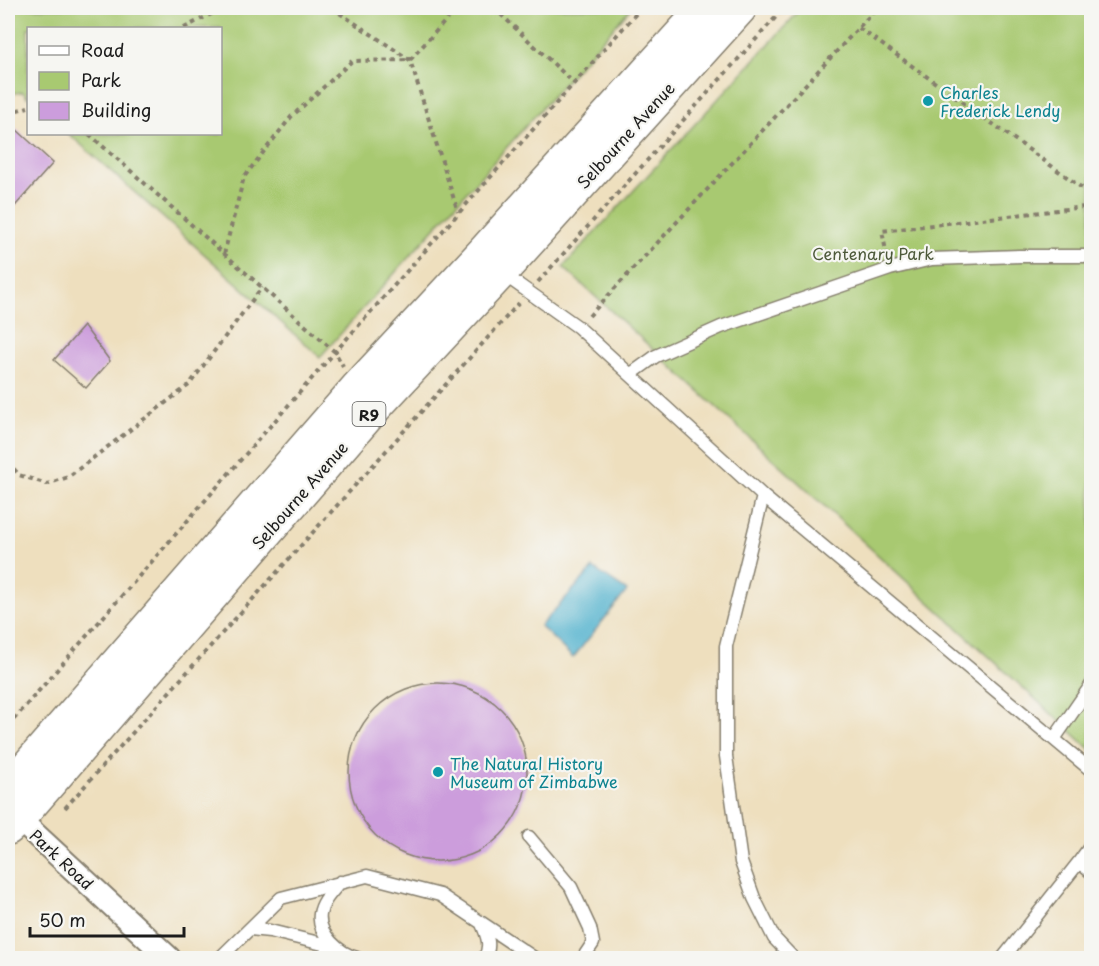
<svg xmlns="http://www.w3.org/2000/svg" width="1099" height="966" viewBox="0 0 1099 966" font-family="'Playpen Sans',sans-serif">
<style>
.green{fill:#a8c971;stroke:#627246;stroke-width:1.5}
.water{fill:#4eb0cd;stroke:#356674;stroke-width:1.5}
.building{fill:#cc9ddc}
.lines{fill:none;stroke-linecap:round;stroke-linejoin:round}
.lane-casing{stroke:#857e6d;stroke-width:15}
.street-casing{stroke:#857e6d;stroke-width:26}
.highway-casing{stroke:#857e6d;stroke-width:36}
.path{stroke:#857e6d;stroke-width:4;stroke-dasharray:4.5 4.5;stroke-linecap:butt}
.lane{stroke:#fff;stroke-width:12}
.street{stroke:#fff;stroke-width:22}
.highway{stroke:#fff;stroke-width:33}
.culture-dot{fill:#0f9aa8;stroke:#f6f6f2;stroke-width:2}
.labels{text-anchor:middle;dominant-baseline:central;stroke-width:4.5;stroke-linejoin:round;paint-order:stroke}
.shield{fill:#f6f6f2;stroke:#5d5d5c;stroke-width:1.5}
.shield-label{font-size:15px;font-weight:bold;fill:#1c1c1c}
.culture-label{font-size:16px;fill:#0d838f;stroke:#f6f6f2;text-anchor:start}
.street-label{font-size:16px;fill:#1c1c1c;stroke:#f6f6f2}
.park-label{font-size:16px;fill:#4d593a;stroke:#f6f6f2}
</style>
<rect width="100%" height="100%" fill="#f6f6f2"/>
<filter id="ink" filterUnits="userSpaceOnUse"><feTurbulence type="fractalNoise" baseFrequency=".0167" numOctaves="2"/><feDisplacementMap in="SourceGraphic" scale="12" xChannelSelector="R" yChannelSelector="G"/><feConvolveMatrix kernelMatrix="1 2 1 2 8 2 1 2 1" color-interpolation-filters="sRGB"/></filter>
<filter id="wash" filterUnits="userSpaceOnUse"><feTurbulence type="fractalNoise" baseFrequency=".008" numOctaves="4" result="noise"/><feDisplacementMap in="SourceGraphic" scale="24" xChannelSelector="R" yChannelSelector="G"/><feGaussianBlur stdDeviation="1.35" result="paint"/><feColorMatrix in="noise" values="0 0 0 0 0 0 0 0 0 0 0 0 0 0 0 0 0 1.4 0 .05"/><feComposite in="paint" operator="in"/></filter>
<g filter="url(#wash)">
<rect width="100%" height="100%" fill="#eedfbe"/>
<path class="green" d="M 8,8 L 631,8 L 320,357 L 69,134 L 220,134 L 220,28 L 28,28 L 28,98 L 23,92 L 8,94 Z
M 802,8 L 1091,8 L 1091,750 L 563,267 Z"/>
<path class="water" d="M 593,568 L 627,591 L 573,658 L 540,626 Z"/>
<g id="blocks">
<path class="building" d="M 16,129 L 53,163 L 8,214 L 8,181 L 12,176 L 8,171 L 8,138 Z
M 84,326 L 110,361 L 86,388 L 54,360 Z
M349 772a89 89 0 1 1 178 0a89 89 0 1 1-178 0Z"/>
</g>
</g>
<g filter="url(#ink)">
<use href="#blocks" fill-opacity="0" stroke="#857e6d" stroke-width="1.5"/>
<g class="lines">
<defs>
<path id="lane" d="M 502,273 L 578,327 L 763,496 L 1092,771
M 631,374 L 656,356 L 721,327 L 890,269 L 932,259 L 1020,256 L 1092,256
M 763,496 L 726,646 L 726,756 L 741,862 L 754,898 L 774,938 L 793,958
M 1054,739 L 1092,684
M 529,837 L 571,887 L 590,928 L 593,943 L 583,958
M 1092,844 L 1079,862 L 1092,873
M 340,882 C 332,892 322,901 320,914 C 317,934 340,954 357,958
M 482,924 C 487,935 492,947 484,958
M 250,929 L 270,931 L 335,947
M 220,958 L 281,898 L 367,876 L 440,895 L 534,958
M 1003,958 L 1079,862"/>
<path id="street" d="M 9,810 L 169,958"/>
<path id="highway" d="M 8,789 L 357,388 L 482,254 L 705,8
M 8,828 L 18,819 L 376,406 L 501,272 L 740,8"/>
</defs>
<use href="#lane" class="lane-casing"/>
<use href="#street" class="street-casing"/>
<use href="#highway" class="highway-casing"/>
<path class="path" d="M 332,8 L 410,60 L 458,212
M 494,8 L 574,83
M 184,28 L 223,8
M 859,28 L 1092,195
M 8,113 L 28,107
M 89,134 L 335,352 L 343,366
M 224,254 L 244,177 L 291,117 L 352,61 L 410,60 L 457,8
M 887,256 L 882,231 L 1092,206
M 538,282 L 784,8
M 589,316 L 877,8
M 8,462 L 19,475 L 47,484 L 68,477 L 189,385 L 262,287
M 8,726 L 335,352 L 641,8
M 65,808 L 519,303"/>
<use href="#lane" class="lane"/>
<use href="#street" class="street"/>
<use href="#highway" class="highway"/>
</g>
</g>
<g class="culture-dot">
<circle cx="928" cy="101" r="6"/>
<circle cx="438" cy="772" r="6"/>
</g>
<g class="labels">
<rect class="shield" x="352.5" y="402" width="33" height="24" rx="4.5"/>
<g class="shield-label">
<text x="369" y="414">R9</text>
</g>
<g class="culture-label">
<text x="940" y="92">Charles<tspan x="940" dy="18">Frederick Lendy</tspan></text>
<text x="450" y="763">The Natural History<tspan x="450" dy="18">Museum of Zimbabwe</tspan></text>
</g>
<g class="street-label">
<text transform="translate(625 135) rotate(-48)">Selbourne Avenue</text>
<text transform="translate(299 495) rotate(-49)">Selbourne Avenue</text>
<text transform="translate(62 859) rotate(43)">Park Road</text>
</g>
<g class="park-label">
<text x="873" y="253">Centenary Park</text>
</g>
</g>
<rect width="1099" height="966" fill="none" stroke="#f6f6f2" stroke-width="30"/>
<rect x="27" y="27" width="195" height="108" fill="#f6f6f2" stroke="#9f9f9c" stroke-width="1.5"/>
<rect x="39" y="46" width="30" height="9" fill="#ffffff" stroke="#9f9f9c" stroke-width="1.5"/>
<text x="81" y="57" font-size="18" fill="#1c1c1c">Road</text>
<rect x="39" y="72" width="30" height="18" fill="#a8c971" stroke="#9f9f9c" stroke-width="1.5"/>
<text x="81" y="87" font-size="18" fill="#1c1c1c">Park</text>
<rect x="39" y="102" width="30" height="18" fill="#cc9ddc" stroke="#9f9f9c" stroke-width="1.5"/>
<text x="81" y="117" font-size="18" fill="#1c1c1c">Building</text>
<path d="M30 927v9h154v-9" fill="none" stroke="#1c1c1c" stroke-width="3"/>
<text x="39" y="927" font-size="18" fill="#1c1c1c" stroke="#f6f6f2" stroke-width="4.5" paint-order="stroke">50 m</text>
</svg>
